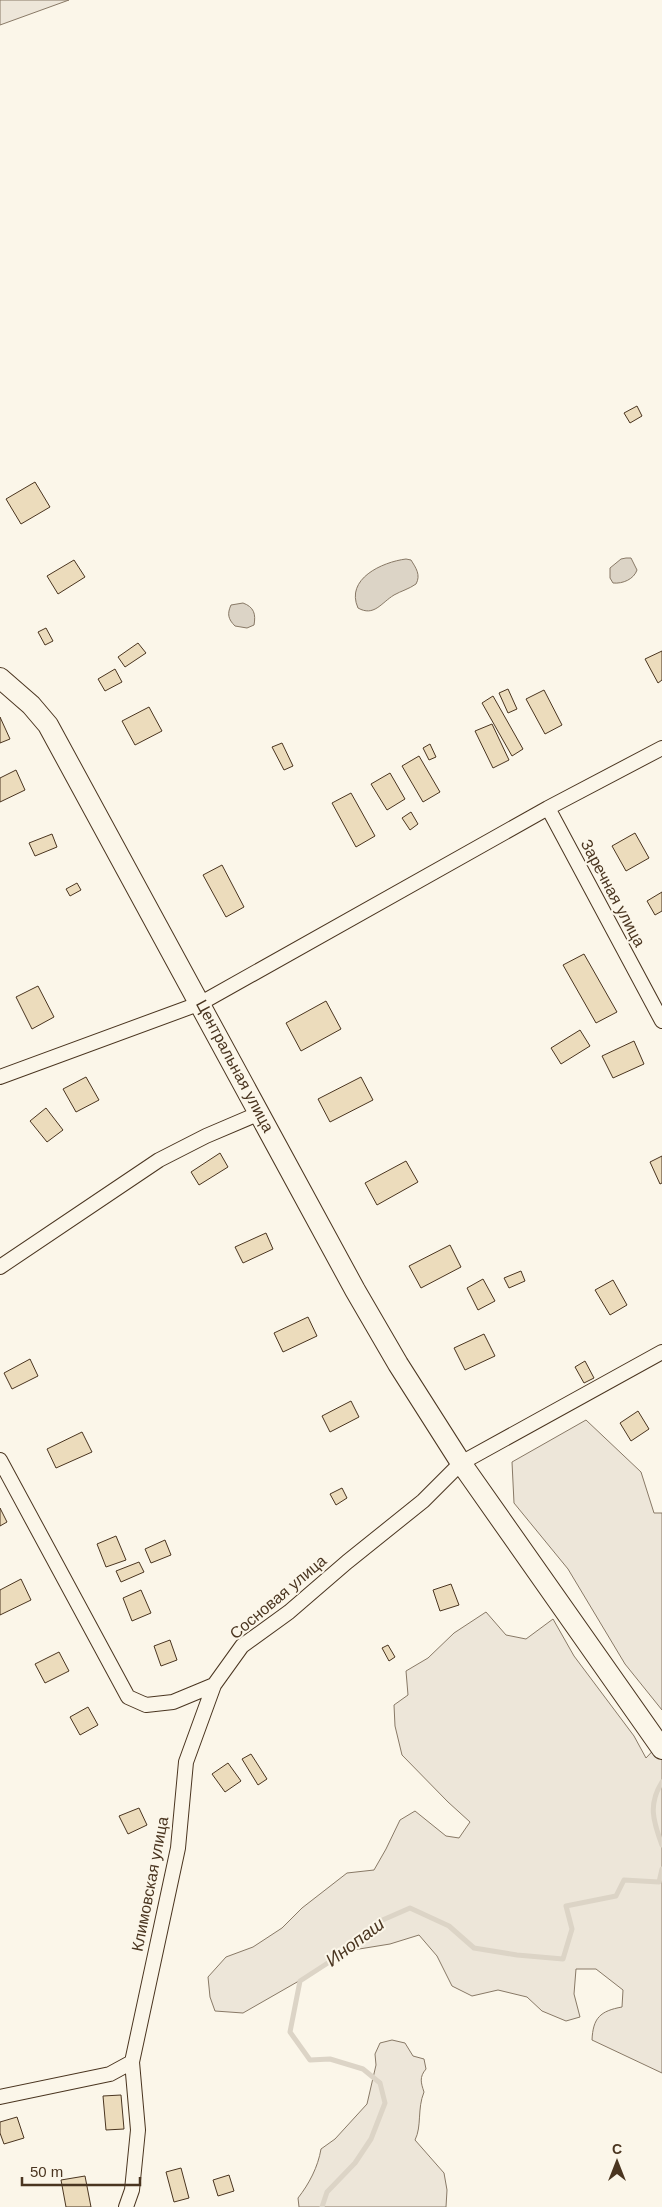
<svg xmlns="http://www.w3.org/2000/svg" width="662" height="2207" viewBox="0 0 662 2207" font-family="Helvetica,sans-serif">
<style>
.green{fill:#ede6d9;stroke:#887966}
.water{fill:#dcd4c6;stroke:#887966}
.lines{fill:none;stroke-linecap:round;stroke-linejoin:round}
.stream{stroke:#dcd4c6;stroke-width:5}
.building{fill:#ecdcbc;stroke:#4a3520}
.street-casing{stroke:#4a3520;stroke-width:16}
.secondary-casing{stroke:#4a3520;stroke-width:22}
.street{stroke:#fbf6e9;stroke-width:14}
.secondary{stroke:#fbf6e9;stroke-width:20}
.labels{text-anchor:middle;dominant-baseline:central;stroke-width:4;stroke-linejoin:round;paint-order:stroke}
.street-label{font-size:16px;fill:#4a3520;stroke:#fbf6e9}
.water-label{font-size:18px;font-style:italic;fill:#4a3520;stroke:#fbf6e9}
</style>
<rect width="100%" height="100%" fill="#fbf6e9"/>
<path class="green" d="M 0,0 L 69,0 L 0,25 Z
M 586,1420 L 641,1472 L 654,1513 L 662,1513 L 662,1710 L 625,1664 L 568,1569 L 514,1503 L 512,1462 Z
M 486,1612 L 506,1635 L 526,1639 L 553,1619 L 574,1656 L 634,1736 L 646,1758 L 662,1741 L 662,2073 L 592,2040 C 593,2018 600,2011 622,2007 L 623,1990 L 596,1969 L 576,1969 L 574,1994 L 580,2017 L 566,2021 L 542,2011 L 527,1997 L 498,1990 L 472,1996 L 452,1986 L 437,1956 L 419,1935 L 390,1944 L 353,1950 L 243,2013 L 215,2011 L 210,1997 L 208,1977 L 226,1957 L 253,1947 L 282,1928 L 302,1908 L 347,1873 L 374,1870 L 386,1849 L 400,1820 L 415,1811 L 446,1836 L 459,1838 L 470,1822 L 448,1802 L 402,1755 L 395,1726 L 394,1705 L 408,1695 L 406,1671 L 428,1658 L 454,1633 Z
M 392,2040 L 405,2043 L 413,2056 L 424,2059 L 426,2069 C 419,2077 421,2083 424,2092 C 417,2109 422,2126 415,2140 L 444,2173 L 447,2190 L 446,2207 L 299,2207 L 298,2198 C 309,2184 318,2167 321,2149 L 335,2139 L 367,2104 L 376,2065 L 375,2054 L 380,2043 Z"/>
<path class="water" d="M 626,558 L 631,558 L 637,570 C 634,579 623,584 613,583 L 610,578 L 610,568 L 621,559 Z
M 406,559 L 411,560 C 416,568 421,575 416,584 C 409,589 401,591 394,595 C 381,603 374,617 358,608 C 345,579 382,562 406,559 Z
M 243,603 C 254,607 256,614 254,625 L 247,628 L 235,626 C 228,619 227,614 231,605 Z"/>
<g class="lines">
<path class="stream" d="M 662,1782 C 648,1804 653,1821 662,1845
M 322,2207 L 327,2192 L 355,2163 L 371,2139 L 385,2103 L 380,2083 L 363,2069 L 330,2059 L 310,2060 L 290,2032 L 300,1981 L 354,1946 L 378,1922 L 410,1908 L 449,1926 L 474,1948 L 517,1955 L 563,1959 L 572,1929 L 566,1906 L 616,1896 L 624,1880 L 659,1882 L 662,1869"/>
</g>
<path class="building" d="M 637,406 L 642,416 L 630,423 L 624,413 Z
M 35,482 L 50,507 L 21,524 L 6,499 Z
M 74,560 L 85,577 L 58,594 L 47,576 Z
M 46,628 L 53,641 L 45,645 L 38,632 Z
M 138,643 L 146,653 L 125,667 L 118,657 Z
M 662,651 L 662,680 L 658,683 L 645,659 Z
M 115,669 L 122,682 L 105,691 L 98,679 Z
M 508,689 L 517,709 L 508,713 L 499,693 Z
M 544,690 L 562,725 L 545,734 L 526,699 Z
M 493,696 L 523,749 L 512,756 L 482,703 Z
M 149,707 L 162,731 L 135,745 L 122,721 Z
M 0,717 L 10,739 L 0,743 Z
M 492,724 L 509,760 L 493,768 L 475,731 Z
M 282,743 L 293,766 L 284,770 L 272,747 Z
M 430,744 L 436,757 L 429,760 L 423,748 Z
M 419,756 L 440,792 L 423,802 L 402,766 Z
M 16,770 L 25,790 L 0,802 L 0,778 Z
M 390,773 L 405,799 L 387,810 L 371,784 Z
M 351,793 L 375,836 L 356,847 L 332,803 Z
M 411,812 L 418,824 L 410,830 L 402,818 Z
M 635,833 L 649,858 L 626,871 L 612,846 Z
M 52,834 L 57,847 L 35,856 L 29,843 Z
M 222,865 L 244,907 L 226,917 L 203,875 Z
M 77,883 L 81,890 L 70,896 L 66,889 Z
M 662,892 L 662,911 L 655,915 L 647,901 Z
M 584,954 L 617,1012 L 596,1023 L 563,965 Z
M 38,986 L 54,1017 L 32,1029 L 16,997 Z
M 326,1001 L 341,1029 L 301,1051 L 286,1023 Z
M 580,1030 L 590,1046 L 561,1064 L 551,1048 Z
M 634,1041 L 644,1064 L 613,1078 L 602,1056 Z
M 86,1077 L 99,1100 L 76,1112 L 63,1089 Z
M 361,1077 L 373,1100 L 330,1122 L 318,1099 Z
M 46,1108 L 63,1130 L 47,1142 L 30,1121 Z
M 220,1153 L 228,1167 L 199,1185 L 191,1172 Z
M 662,1156 L 662,1183 L 660,1184 L 650,1162 Z
M 406,1161 L 418,1182 L 377,1205 L 365,1183 Z
M 266,1233 L 273,1249 L 243,1263 L 235,1247 Z
M 450,1245 L 461,1267 L 421,1288 L 409,1266 Z
M 521,1271 L 525,1281 L 509,1288 L 504,1278 Z
M 483,1279 L 495,1301 L 478,1310 L 467,1288 Z
M 613,1280 L 627,1305 L 610,1315 L 595,1290 Z
M 308,1317 L 317,1336 L 283,1352 L 274,1333 Z
M 484,1334 L 495,1356 L 465,1370 L 454,1348 Z
M 30,1359 L 38,1376 L 12,1389 L 4,1373 Z
M 585,1361 L 594,1378 L 584,1383 L 575,1367 Z
M 351,1401 L 359,1417 L 330,1432 L 322,1416 Z
M 638,1411 L 649,1429 L 631,1441 L 620,1423 Z
M 82,1432 L 92,1452 L 56,1468 L 47,1449 Z
M 342,1488 L 347,1498 L 336,1505 L 330,1494 Z
M 0,1508 L 7,1522 L 0,1526 Z
M 116,1536 L 126,1560 L 106,1567 L 97,1544 Z
M 165,1540 L 171,1555 L 151,1563 L 145,1549 Z
M 139,1562 L 144,1572 L 121,1582 L 116,1571 Z
M 21,1579 L 31,1600 L 0,1615 L 0,1590 Z
M 451,1584 L 459,1605 L 440,1611 L 433,1590 Z
M 141,1590 L 151,1613 L 132,1621 L 123,1598 Z
M 170,1640 L 177,1660 L 161,1666 L 154,1646 Z
M 388,1645 L 395,1657 L 389,1661 L 382,1648 Z
M 59,1652 L 69,1671 L 45,1683 L 35,1664 Z
M 88,1707 L 98,1725 L 80,1735 L 70,1717 Z
M 251,1754 L 267,1779 L 258,1785 L 242,1759 Z
M 228,1763 L 241,1781 L 225,1792 L 212,1774 Z
M 139,1808 L 147,1825 L 128,1834 L 119,1816 Z
M 121,2095 L 124,2129 L 106,2130 L 103,2096 Z
M 17,2117 L 24,2138 L 4,2144 L 0,2133 L 0,2122 Z
M 181,2168 L 189,2198 L 174,2202 L 166,2172 Z
M 229,2175 L 234,2191 L 218,2196 L 213,2180 Z
M 85,2176 L 91,2207 L 66,2207 L 61,2180 Z"/>
<g class="lines">
<defs>
<path id="street" d="M 548,808 L 662,1021
M 0,1077 L 201,1003 L 548,808 L 662,748
M 0,1267 L 159,1160 L 206,1136 L 260,1113
M 0,1460 L 128,1697 L 146,1705 L 173,1702 L 214,1685 L 242,1646 L 289,1612 L 347,1562 L 423,1501 L 461,1463 L 662,1352
M 0,2097 L 110,2074 L 132,2062
M 126,2207 L 132,2190 L 138,2130 L 132,2062 L 178,1848 L 186,1762 L 214,1685"/>
<path id="secondary" d="M 0,678 L 31,705 L 48,725 L 355,1290 L 398,1364 L 461,1463 L 662,1749"/>
</defs>
<use href="#street" class="street-casing"/>
<use href="#secondary" class="secondary-casing"/>
<use href="#street" class="street"/>
<use href="#secondary" class="secondary"/>
</g>
<g class="labels">
<g class="street-label">
<text transform="translate(613 893) rotate(62)">Заречная улица</text>
<text transform="translate(235 1066) rotate(62)">Центральная улица</text>
<text transform="translate(278 1597) rotate(-40)">Сосновая улица</text>
<text transform="translate(150 1884) rotate(-79)">Климовская улица</text>
</g>
<g class="water-label">
<text transform="translate(355 1942) rotate(-37)">Инопаш</text>
</g>
</g>
<g transform="translate(617 2162)" stroke="#fbf6e9" stroke-width="4" paint-order="stroke">
<path d="M0-4L9 19L0 12L-9 19Z" fill="#4a3520"/>
<text y="-8" font-size="14" font-weight="bold" text-anchor="middle" fill="#4a3520">С</text>
</g>
<path d="M22 2177v8h118v-8" fill="none" stroke="#4a3520" stroke-width="2.5"/>
<text x="30" y="2177" font-size="15" fill="#4a3520" stroke="#fbf6e9" stroke-width="4" paint-order="stroke">50 m</text>
</svg>
